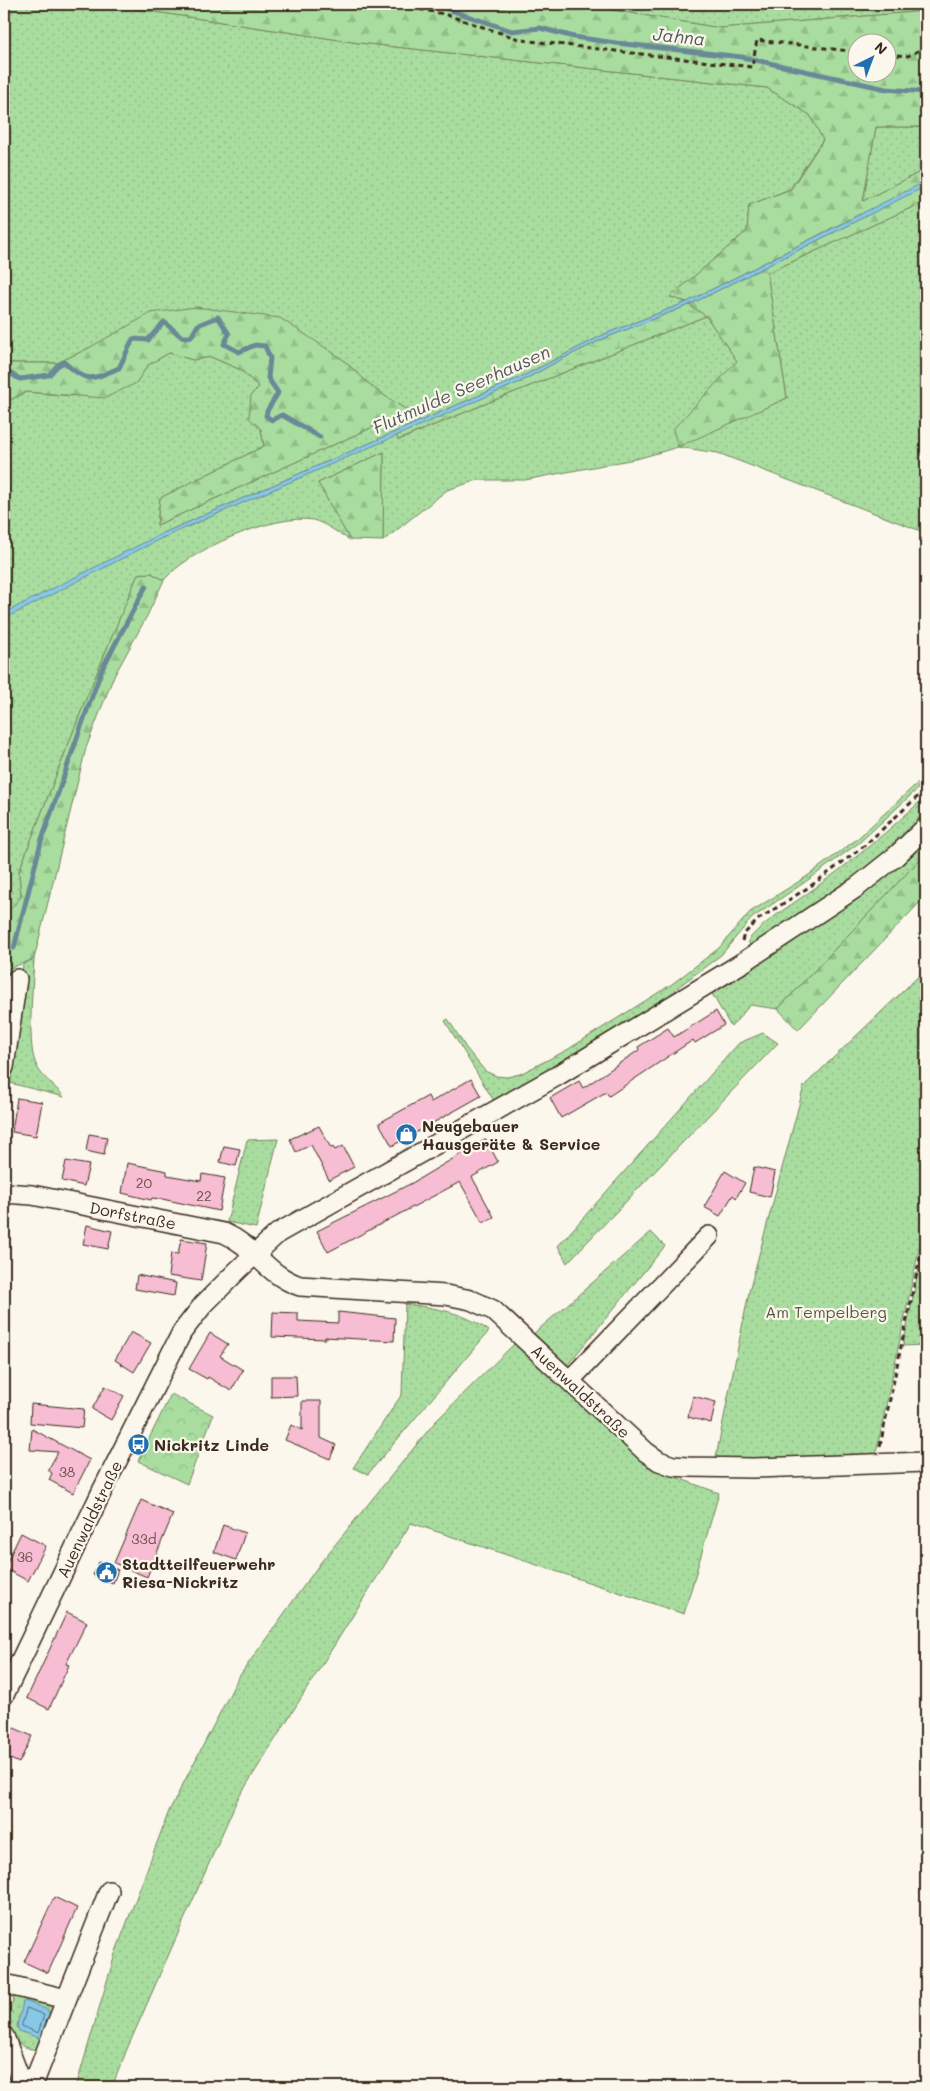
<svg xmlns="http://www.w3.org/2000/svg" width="930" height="2091" viewBox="0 0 930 2091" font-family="Mali,sans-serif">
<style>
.grass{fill:url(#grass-dots);stroke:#72845e}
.forest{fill:url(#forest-firs);stroke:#72845e;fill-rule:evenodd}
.wetland{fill:url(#wetland-marsh);stroke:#72845e}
.park{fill:url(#park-crowns);stroke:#72845e}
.water{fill:#87c8e8;stroke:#698997}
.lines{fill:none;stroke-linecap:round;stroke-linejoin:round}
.shore{stroke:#59696f;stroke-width:1}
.stream{stroke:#698997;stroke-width:5}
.building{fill:#f6bdd3;stroke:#3b2a1e}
.minor-casing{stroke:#3b2a1e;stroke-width:22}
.path{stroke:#3b2a1e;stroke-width:3;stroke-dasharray:5 4;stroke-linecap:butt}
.minor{stroke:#fbf7ec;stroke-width:19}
.labels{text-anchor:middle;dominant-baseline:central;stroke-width:4.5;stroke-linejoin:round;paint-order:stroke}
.number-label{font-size:14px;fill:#6a4f4b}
.poi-label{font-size:16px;font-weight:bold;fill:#3b2a1e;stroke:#fbf7ec;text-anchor:start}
.street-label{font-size:16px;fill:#3b2a1e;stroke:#fbf7ec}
.park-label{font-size:16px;fill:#56573e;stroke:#fbf7ec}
.water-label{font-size:18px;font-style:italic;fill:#52595b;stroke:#fbf7ec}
</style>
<defs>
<pattern id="grass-dots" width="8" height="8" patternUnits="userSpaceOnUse" patternTransform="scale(1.25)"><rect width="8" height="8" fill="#a9dd9f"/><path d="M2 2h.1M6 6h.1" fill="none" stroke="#92be88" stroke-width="1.8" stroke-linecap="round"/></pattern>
<pattern id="forest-firs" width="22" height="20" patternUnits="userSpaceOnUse" patternTransform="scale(1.25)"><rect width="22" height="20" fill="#a9dd9f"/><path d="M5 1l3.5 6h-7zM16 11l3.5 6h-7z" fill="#92be88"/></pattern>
<pattern id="wetland-marsh" width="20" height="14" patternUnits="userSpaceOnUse" patternTransform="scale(1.25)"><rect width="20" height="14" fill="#a9dd9f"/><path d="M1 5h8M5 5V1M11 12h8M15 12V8" fill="none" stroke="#92be88"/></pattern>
<pattern id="park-crowns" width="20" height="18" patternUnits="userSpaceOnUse" patternTransform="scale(1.25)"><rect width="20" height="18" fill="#a9dd9f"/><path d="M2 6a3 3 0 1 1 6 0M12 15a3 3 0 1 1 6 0" fill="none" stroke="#92be88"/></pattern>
</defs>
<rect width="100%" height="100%" fill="#fbf7ec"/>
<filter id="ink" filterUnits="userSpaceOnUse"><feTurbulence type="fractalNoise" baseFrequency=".02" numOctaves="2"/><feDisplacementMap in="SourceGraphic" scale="10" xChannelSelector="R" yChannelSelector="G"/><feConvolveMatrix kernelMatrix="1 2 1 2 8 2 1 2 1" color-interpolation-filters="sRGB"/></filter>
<g filter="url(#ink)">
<path class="grass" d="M 4,4 L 103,4 L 359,43 L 767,88 L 810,115 L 823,139 L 790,189 L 749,205 L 747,231 L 670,297 L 687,302 L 605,334 L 519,378 L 161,534 L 162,538 L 396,435 L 399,440 L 492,401 L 706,316 L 737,361 L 678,446 L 787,398 L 767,273 L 926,201 L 926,533 L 718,453 L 678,447 L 640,458 L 525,480 L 478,480 L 447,490 L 383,541 L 384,452 L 318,483 L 350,540 C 339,534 325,523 313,520 C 274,513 189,550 164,580 L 151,573 L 138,574 L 84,704 L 19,871 L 21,897 L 4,916 L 4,403 L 26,392 L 71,396 L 136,383 L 148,365 L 169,353 L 193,360 L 211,357 L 241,370 L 259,387 L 261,429 L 264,446 L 160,498 L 157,525 L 408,411 L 376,390 L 341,358 L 87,349 L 57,363 L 4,363 Z
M 576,4 L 926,4 L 926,11 L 720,28 Z
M 876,127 L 926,127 L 926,169 L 863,201 Z
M 926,775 L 926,781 L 923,784 L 860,842 L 808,880 L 752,918 L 721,955 L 678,987 L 675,990 L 677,994 L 611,1035 L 494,1101 L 445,1021 L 448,1019 L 466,1048 L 485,1071 L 496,1076 L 507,1077 L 520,1074 L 567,1050 L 672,984 L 719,948 L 750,912 L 806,877 L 857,839 Z
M 926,796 L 926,818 L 853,881 L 755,947 L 749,944 L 749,939 C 768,918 792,905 815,888 C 854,860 891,829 926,796 Z
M 926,837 L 926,853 L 778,1009 L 750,1005 L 731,1027 L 711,992 Z
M 34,959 C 33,984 27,1040 35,1062 C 40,1077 55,1085 64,1097 L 10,1083 L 13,1073 L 23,964 Z
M 926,969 L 926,1216 L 875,1458 L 715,1462 L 749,1292 L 804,1086 Z
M 763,1033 L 778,1043 L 567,1263 L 558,1246 L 739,1043 Z
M 278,1139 L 256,1228 L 227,1222 L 247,1140 Z
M 651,1232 L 665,1246 L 565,1368 L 531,1336 Z
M 926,1234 L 926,1345 L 903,1346 L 924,1243 Z
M 405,1304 C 436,1308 464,1312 489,1331 L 368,1474 L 353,1468 L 402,1394 Z
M 516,1342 L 639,1458 L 659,1471 L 719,1493 L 684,1614 L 411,1523 L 237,1800 L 127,2049 L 112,2087 L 76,2087 L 115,1954 L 169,1811 L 238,1678 L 321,1562 L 435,1422 Z
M 15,1993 L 51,2004 L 54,2008 L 37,2050 C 13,2047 11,2033 4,2014 L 4,2011 L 12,2005 Z"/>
<path class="forest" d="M 103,4 L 576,4 L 720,28 L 926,11 L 926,127 L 876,127 L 863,201 L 926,169 L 926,201 L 767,273 L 787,398 L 678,447 L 673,429 L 737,361 L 706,316 L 689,305 L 862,218 L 860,214 L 687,302 L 670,297 L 747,231 L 749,205 L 791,189 L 823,140 L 810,115 L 767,88 L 359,43 ZM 858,42 L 888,42 L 888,72 L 858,72 Z
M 196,307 L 280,318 L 341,358 L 376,390 L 408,411 L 157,525 L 160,498 L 264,446 L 261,429 L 249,418 L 251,395 L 259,387 L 241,370 L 211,357 L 193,360 L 169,353 L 148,365 L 136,383 L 105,398 L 26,392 L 4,403 L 4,363 L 57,363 L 87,349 L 151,313 Z
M 384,452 L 383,541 L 350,540 L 318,483 Z
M 151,573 L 164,580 L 147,616 L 113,678 L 86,748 L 34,959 L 8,969 L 10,994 L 4,993 L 4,916 L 21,897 L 19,871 L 84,704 L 138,574 Z
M 926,853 L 926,896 L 798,1030 L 778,1009 Z"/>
<path class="wetland" d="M 689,305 L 706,316 L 492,401 L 398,440 L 396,435 L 520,382 L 562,359 L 605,338 Z"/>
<path class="park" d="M 171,1394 L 213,1415 L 187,1484 L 138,1461 Z"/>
<path class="water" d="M 926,181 L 926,186 L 689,305 L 605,338 L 562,359 L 520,382 L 162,538 L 4,619 L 4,613 L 161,534 L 519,378 L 605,334 L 687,302 Z
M 25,2001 L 48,2010 L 50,2016 L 42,2039 L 19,2031 L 17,2026 L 23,2002 Z"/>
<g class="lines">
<path class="shore" d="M 27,2008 L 44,2015 L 38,2033 L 22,2026 Z"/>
<path class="stream" d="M 432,4 L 512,31 L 540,28 L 574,37 L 616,43 L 742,57 L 886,89 L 926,92
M 4,370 L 20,379 L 49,375 L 57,366 L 64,362 C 88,384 90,380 119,368 L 133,339 L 148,340 L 164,322 L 182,337 L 191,337 L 198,325 L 218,317 L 229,334 L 224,344 L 239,352 L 255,345 L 265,346 L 270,358 L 268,378 L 278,393 L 267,411 L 266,416 L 272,420 L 282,415 L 320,437
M 14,948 L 41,842 L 82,724 L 102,669 L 146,586"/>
</g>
<path class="building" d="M 716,1011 L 724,1025 L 695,1043 L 693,1040 L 609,1096 L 606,1092 L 561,1118 L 550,1098 L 579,1081 L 583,1088 L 639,1050 L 638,1047 L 668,1028 L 674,1037 Z
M 471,1079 L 481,1096 L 392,1146 L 379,1123 L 428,1096 L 431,1102 Z
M 17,1098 L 42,1102 L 36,1136 L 12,1132 Z
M 319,1126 L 331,1148 L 333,1147 L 335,1150 L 343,1146 L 354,1167 L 329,1180 L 311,1145 L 296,1152 L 290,1139 Z
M 89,1134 L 107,1137 L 104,1155 L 86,1151 Z
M 486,1139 L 498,1162 L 472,1177 L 494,1217 L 483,1223 L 460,1182 L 328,1252 L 317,1231 L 412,1183 Z
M 224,1146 L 240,1149 L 236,1166 L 220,1162 Z
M 66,1161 L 89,1165 L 84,1186 L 62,1181 Z
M 127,1163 L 167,1171 L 167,1175 L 201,1181 L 202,1174 L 225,1178 L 219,1211 L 162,1199 L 152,1198 L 151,1200 L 122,1193 Z
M 754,1167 L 775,1172 L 770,1197 L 749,1192 Z
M 725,1171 L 745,1183 L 736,1198 L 733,1195 L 720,1216 L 704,1207 Z
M 87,1225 L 112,1231 L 108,1249 L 83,1244 Z
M 181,1239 L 207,1243 L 201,1281 L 168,1276 L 171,1253 L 178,1254 Z
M 137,1275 L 176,1283 L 174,1296 L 135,1289 Z
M 273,1312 L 298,1313 L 298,1321 L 338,1323 L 338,1312 L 395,1318 L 394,1341 L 325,1337 L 325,1339 L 272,1337 Z
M 131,1332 L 151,1343 L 134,1372 L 115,1360 Z
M 210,1333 L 228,1344 L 220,1356 L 243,1370 L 231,1391 L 208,1377 L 207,1379 L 189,1369 Z
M 271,1376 L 296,1376 L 297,1396 L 271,1397 Z
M 105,1386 L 124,1396 L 111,1420 L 92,1409 Z
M 693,1396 L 716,1402 L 711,1423 L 688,1417 Z
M 302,1401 L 321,1401 L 321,1438 L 336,1445 L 330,1459 L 285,1440 L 291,1425 L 302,1430 Z
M 31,1404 L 84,1409 L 82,1428 L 30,1423 Z
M 32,1429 L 90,1460 L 73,1493 L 49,1480 L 52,1473 L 48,1470 L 58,1452 L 30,1450 Z
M 141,1500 L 173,1514 L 147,1577 L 114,1563 Z
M 223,1525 L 245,1533 L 236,1560 L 214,1552 Z
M 21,1533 L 46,1546 L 28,1581 L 4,1568 Z
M 99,1562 L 118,1570 L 113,1583 L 93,1575 Z
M 67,1612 L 87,1622 L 66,1664 L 69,1665 L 49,1709 L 27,1698 Z
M 12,1727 L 32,1736 L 19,1763 L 4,1756 L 4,1746 Z
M 54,1897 L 77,1908 L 48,1973 L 24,1962 Z"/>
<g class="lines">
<defs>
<path id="minor" d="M 4,1067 L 17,979
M 4,1193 L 32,1195 L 224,1233 C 256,1247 266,1275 300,1286 L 446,1295 L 471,1300 L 493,1310 L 646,1452 L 659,1461 L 673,1466 L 688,1467 L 753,1468 L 926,1462
M 570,1380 L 709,1236
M 4,1695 L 103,1489 L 182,1332 L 203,1305 L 238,1270 L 278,1233 L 557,1076 L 742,963 L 857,887 L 896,856 L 926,827
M 4,1986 L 9,1985 L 66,1999
M 4,2036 L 23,2087
M 32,2087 L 109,1891"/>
</defs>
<use href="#minor" class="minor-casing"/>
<path class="path" d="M 393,4 L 444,14 L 522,40 L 752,67 L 757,40 L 858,52
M 888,54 L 908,56 L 926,47
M 742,941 L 744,934 L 759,919 L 812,885 L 864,846 L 926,789
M 4,955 L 11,964
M 880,1446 L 926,1229"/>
<use href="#minor" class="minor"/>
</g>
</g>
<defs>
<symbol id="shop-disc" viewBox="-11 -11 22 22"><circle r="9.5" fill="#1f6fb2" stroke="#fbf7ec"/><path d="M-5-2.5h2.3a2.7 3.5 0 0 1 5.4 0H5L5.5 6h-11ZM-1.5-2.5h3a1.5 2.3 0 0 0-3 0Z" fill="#fff"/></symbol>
<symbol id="bus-disc" viewBox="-11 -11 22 22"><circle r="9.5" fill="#1f6fb2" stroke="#fbf7ec"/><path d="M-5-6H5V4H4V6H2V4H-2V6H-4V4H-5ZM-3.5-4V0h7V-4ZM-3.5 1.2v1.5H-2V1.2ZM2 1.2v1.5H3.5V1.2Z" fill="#fff"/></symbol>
<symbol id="civic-disc" viewBox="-11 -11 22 22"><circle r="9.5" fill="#1f6fb2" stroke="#fbf7ec"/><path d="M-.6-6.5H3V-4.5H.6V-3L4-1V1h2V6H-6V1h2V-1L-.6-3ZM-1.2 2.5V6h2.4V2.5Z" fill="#fff"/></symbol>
</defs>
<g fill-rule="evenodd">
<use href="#shop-disc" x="394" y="1122" width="25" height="25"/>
<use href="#bus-disc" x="126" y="1432" width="25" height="25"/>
<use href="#civic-disc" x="94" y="1560" width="25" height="25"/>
</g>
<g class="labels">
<g class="number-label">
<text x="144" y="1182">20</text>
<text x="204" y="1195">22</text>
<text x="67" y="1471">38</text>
<text x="144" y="1538">33d</text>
<text x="25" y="1556">36</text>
</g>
<g class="poi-label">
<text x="422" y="1125">Neugebauer<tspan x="422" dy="18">Hausgeräte &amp; Service</tspan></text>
<text x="154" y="1444">Nickritz Linde</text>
<text x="122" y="1563">Stadtteilfeuerwehr<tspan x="122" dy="18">Riesa-Nickritz</tspan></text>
</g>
<g class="street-label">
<text transform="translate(133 1215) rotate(11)">Dorfstraße</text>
<text transform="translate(581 1391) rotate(43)">Auenwaldstraße</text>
<text transform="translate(89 1519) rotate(-64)">Auenwaldstraße</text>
</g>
<g class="park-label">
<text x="826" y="1311">Am Tempelberg</text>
</g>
<g class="water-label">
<text transform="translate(679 36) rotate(6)">Jahna</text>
<text transform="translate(461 389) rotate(-24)">Flutmulde Seerhausen</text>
</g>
</g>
<rect width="930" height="2091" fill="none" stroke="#fbf7ec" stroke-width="20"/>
<rect x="10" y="10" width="910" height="2071" fill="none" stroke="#3b2a1e" stroke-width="2" filter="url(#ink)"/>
<g transform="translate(872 58) rotate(42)"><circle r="24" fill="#fbf7ec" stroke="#aea59a"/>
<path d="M0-4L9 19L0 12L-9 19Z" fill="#1f6fb2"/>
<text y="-8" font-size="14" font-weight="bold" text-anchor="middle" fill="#3b2a1e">N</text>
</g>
</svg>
